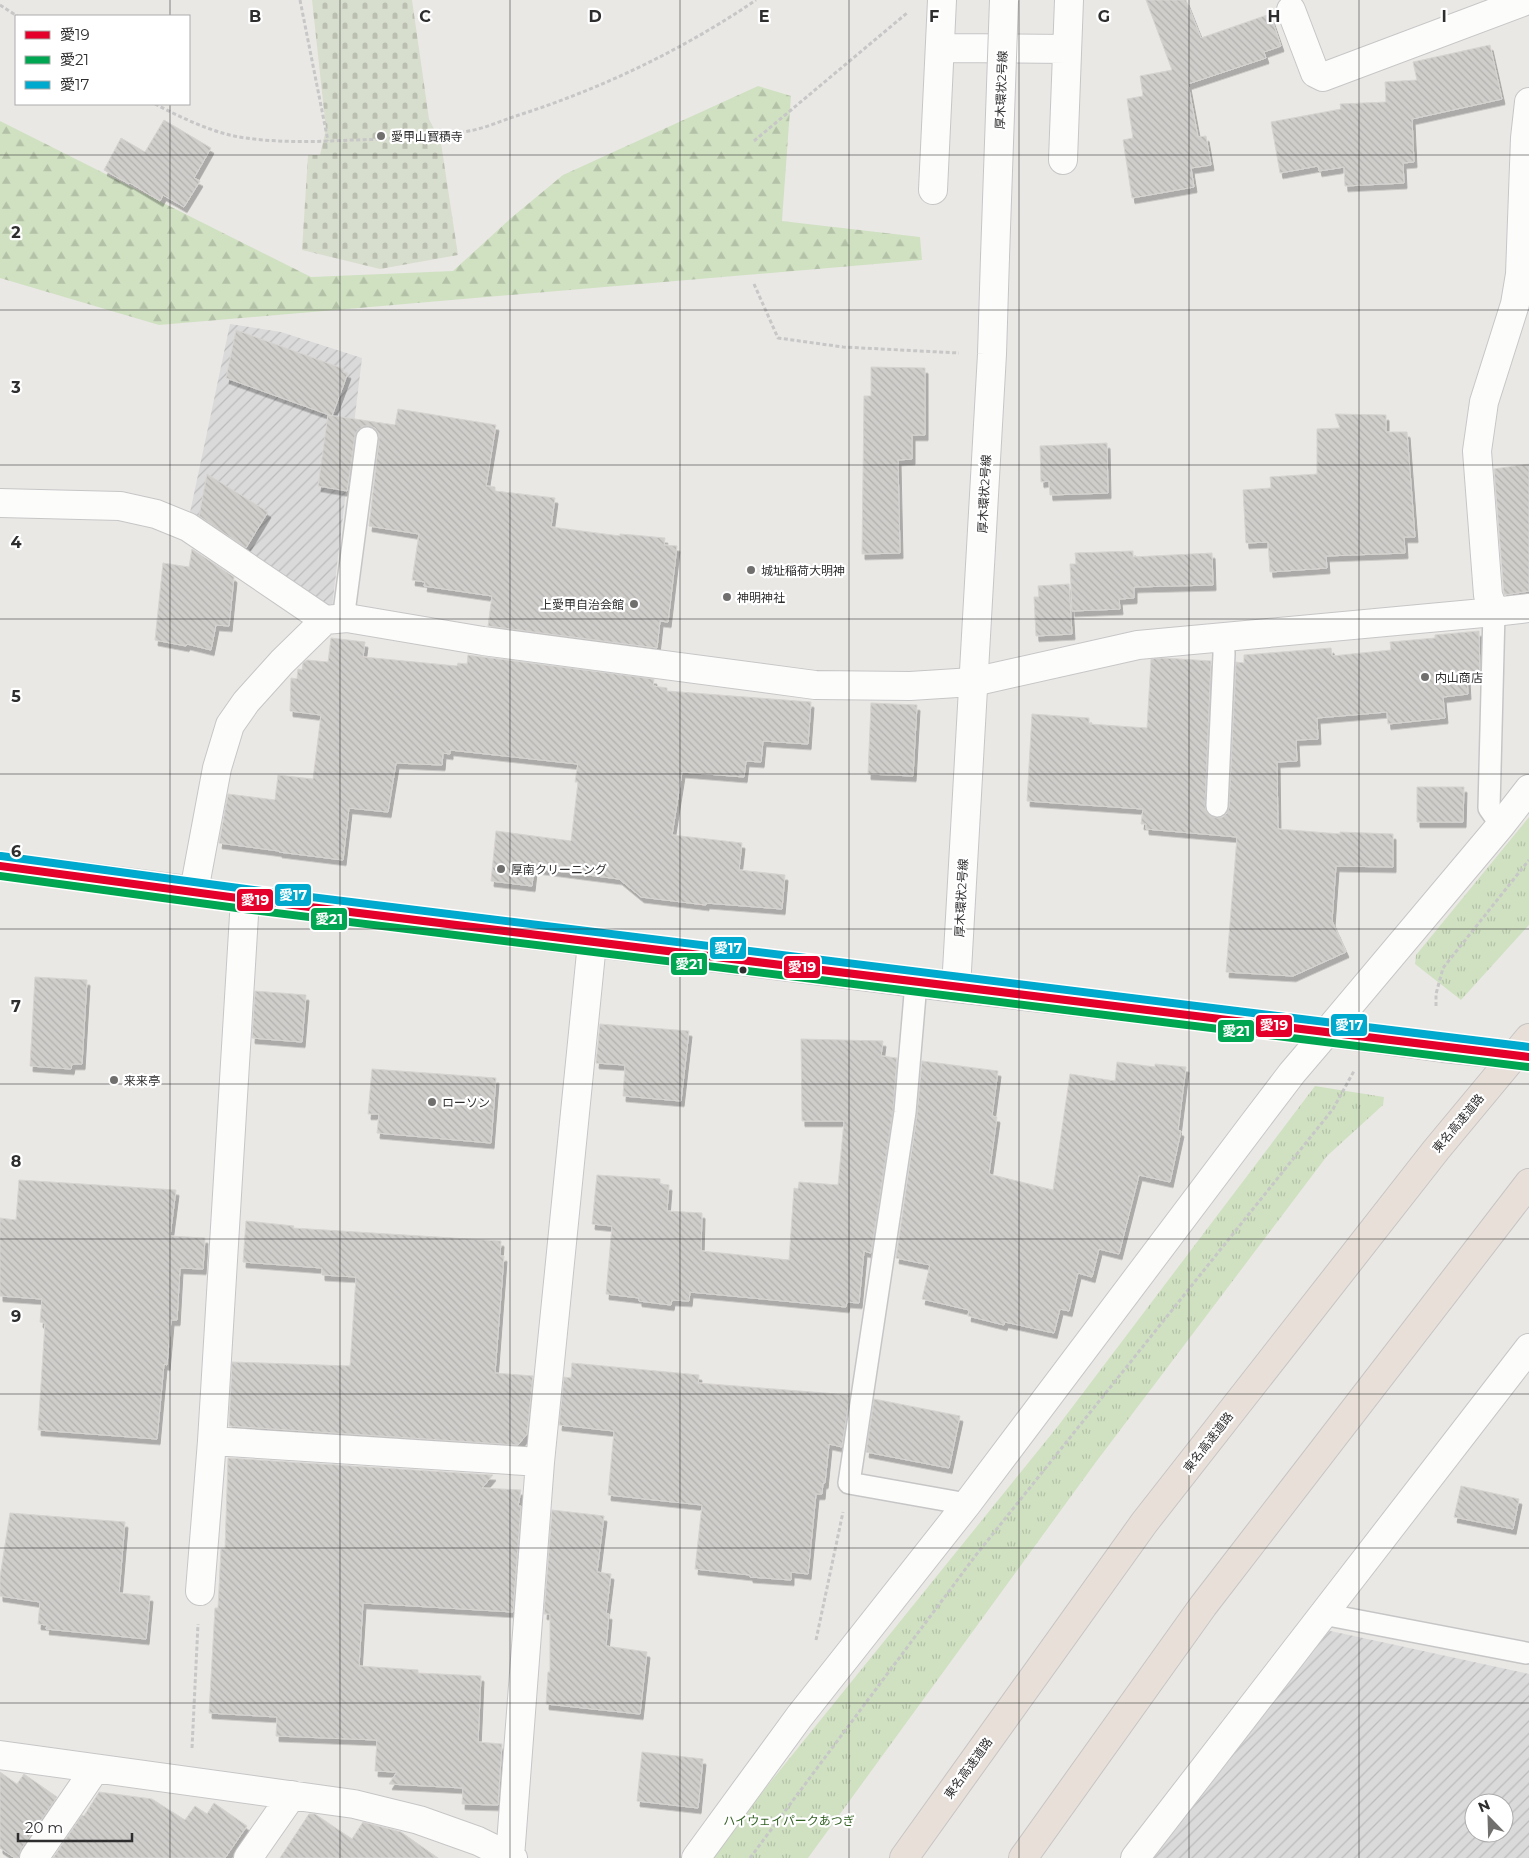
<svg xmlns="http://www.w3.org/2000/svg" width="1529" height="1858" viewBox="0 0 1529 1858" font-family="Montserrat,'Noto Sans JP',sans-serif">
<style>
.industrial{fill:url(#industrial-furrows);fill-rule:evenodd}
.forest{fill:url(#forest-firs)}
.cemetery{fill:url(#cemetery-stones)}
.park{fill:url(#park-tufts)}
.building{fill:url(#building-back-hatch);stroke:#d6d4d1;filter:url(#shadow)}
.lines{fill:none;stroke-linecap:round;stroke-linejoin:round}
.service-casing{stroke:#c7c6c7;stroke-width:24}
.minor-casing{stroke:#c7c6c7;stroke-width:30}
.tertiary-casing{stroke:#c7c6c7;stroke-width:30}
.motorway-casing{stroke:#c6c5c4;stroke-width:30}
.path{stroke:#c7c7c7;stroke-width:3;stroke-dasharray:4 2.5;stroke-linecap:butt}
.service{stroke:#fcfcfb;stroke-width:21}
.minor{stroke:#fcfcfb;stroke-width:28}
.tertiary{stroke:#fcfcfb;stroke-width:28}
.motorway{stroke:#e7dfd8;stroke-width:28}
.tertiary-bridge-casing{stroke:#c7c6c7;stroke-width:30;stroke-linecap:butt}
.tertiary-bridge{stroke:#fcfcfb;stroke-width:28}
.bus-1-casing{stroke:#fff;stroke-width:11}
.bus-2-casing{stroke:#fff;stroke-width:11}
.bus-3-casing{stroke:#fff;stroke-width:11}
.bus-1{stroke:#e4002b;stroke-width:8}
.bus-2{stroke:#00a651;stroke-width:8}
.bus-3{stroke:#00a9ce;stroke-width:8}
.grid{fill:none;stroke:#2e2e2e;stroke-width:1;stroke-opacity:0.55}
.poi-dot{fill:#706f6e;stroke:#fff;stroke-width:2}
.bus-dot{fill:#2e2e2e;stroke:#fff;stroke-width:2}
.labels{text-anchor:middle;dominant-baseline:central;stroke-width:4.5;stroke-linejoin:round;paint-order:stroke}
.street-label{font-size:12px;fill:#2e2e2e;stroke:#fff}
.poi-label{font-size:12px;fill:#2e2e2e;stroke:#fff;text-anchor:start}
.park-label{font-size:12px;fill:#346325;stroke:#fff}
.grid-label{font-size:16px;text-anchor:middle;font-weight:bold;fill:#2e2e2e;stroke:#fff;stroke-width:4.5;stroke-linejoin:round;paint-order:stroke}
.line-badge{stroke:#fff;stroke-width:2}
.badge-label{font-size:14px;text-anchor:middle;font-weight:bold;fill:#fff}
</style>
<defs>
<pattern id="industrial-furrows" width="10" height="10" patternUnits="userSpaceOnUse" patternTransform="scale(1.25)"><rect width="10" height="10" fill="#dbdadb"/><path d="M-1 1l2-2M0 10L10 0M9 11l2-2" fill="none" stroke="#bcbbbc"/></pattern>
<pattern id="forest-firs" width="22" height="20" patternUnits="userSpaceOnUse" patternTransform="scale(1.25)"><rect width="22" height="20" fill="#d0e1c2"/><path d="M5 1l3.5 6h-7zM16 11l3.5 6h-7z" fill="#b3c1a7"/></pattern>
<pattern id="cemetery-stones" width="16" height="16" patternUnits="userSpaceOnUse" patternTransform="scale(1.25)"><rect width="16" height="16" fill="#d8dece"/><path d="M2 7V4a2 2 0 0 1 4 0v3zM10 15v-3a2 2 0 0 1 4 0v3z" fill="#babfb1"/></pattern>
<pattern id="park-tufts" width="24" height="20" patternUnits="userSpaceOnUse" patternTransform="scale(1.25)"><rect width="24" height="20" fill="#d0e1c2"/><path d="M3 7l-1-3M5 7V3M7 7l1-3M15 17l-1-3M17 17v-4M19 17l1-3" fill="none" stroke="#b3c1a7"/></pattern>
<pattern id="building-back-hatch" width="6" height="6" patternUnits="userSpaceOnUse" patternTransform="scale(1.25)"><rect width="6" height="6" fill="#d0cecb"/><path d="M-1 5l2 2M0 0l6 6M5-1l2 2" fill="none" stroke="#b3b1af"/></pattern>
<filter id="shadow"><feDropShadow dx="3" dy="5.5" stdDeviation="0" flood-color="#0004"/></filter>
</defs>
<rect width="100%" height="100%" fill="#eae8e5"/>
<path class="industrial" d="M 230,324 L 281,332 L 362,358 L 332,607 L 329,609 L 188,522 Z
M 1326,1630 L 1529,1674 L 1529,1858 L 1153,1858 ZM 1474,1803 L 1504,1803 L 1504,1833 L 1474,1833 Z"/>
<path class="forest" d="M 758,86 L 791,96 L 782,221 L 920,237 L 922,260 L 159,325 L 0,278 L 0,121 L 311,277 L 453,271 L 511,218 L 563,175 Z"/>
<path class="cemetery" d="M 312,0 L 412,0 L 429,119 L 441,143 L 458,255 L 380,269 L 302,250 L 308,155 L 320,155 L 326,129 Z"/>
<path class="park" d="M 1529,817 L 1529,925 L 1461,1000 L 1415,964 L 1416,955 Z
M 1315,1086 L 1384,1097 L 1383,1105 L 1327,1156 L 1096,1462 L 808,1858 L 709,1858 L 1058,1426 Z"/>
<path class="building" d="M 1146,0 L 1186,0 L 1201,38 L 1270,14 L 1281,46 L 1264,52 L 1266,58 L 1188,84 L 1198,137 L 1206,136 L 1211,165 L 1191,168 L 1194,187 L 1132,198 L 1123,140 L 1133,138 L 1127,99 L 1143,96 L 1140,76 L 1172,70 Z
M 1490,45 L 1502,99 L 1412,119 L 1414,162 L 1403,163 L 1404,183 L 1345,186 L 1344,167 L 1319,171 L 1318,166 L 1280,173 L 1271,122 L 1341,109 L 1340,104 L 1386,102 L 1385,82 L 1417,80 L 1413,62 Z
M 164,120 L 211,148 L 194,178 L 200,181 L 184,207 L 163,195 L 160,201 L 130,183 L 129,184 L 104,170 L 121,138 L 145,152 Z
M 236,330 L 344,369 L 343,372 L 348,373 L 332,416 L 226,378 Z
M 871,367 L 925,368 L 925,435 L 912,435 L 912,459 L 898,460 L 900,553 L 862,554 L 864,396 L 871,396 Z
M 398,409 L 496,425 L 486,486 L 495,487 L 495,491 L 555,498 L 551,527 L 620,536 L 620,534 L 633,535 L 665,538 L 664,545 L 677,546 L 668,622 L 660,621 L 657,648 L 488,626 L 492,596 L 424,586 L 425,582 L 412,580 L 419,534 L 369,526 L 379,440 L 379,434 L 375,428 L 369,426 L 363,426 L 357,431 L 355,436 L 347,491 L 318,486 L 328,415 L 395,425 Z
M 1335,414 L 1386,415 L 1386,432 L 1407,432 L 1415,537 L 1404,537 L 1405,553 L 1326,556 L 1327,568 L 1270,572 L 1268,542 L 1246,543 L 1243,490 L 1271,488 L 1270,477 L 1317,474 L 1317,429 L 1340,428 Z
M 1107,443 L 1108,493 L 1050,495 L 1049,481 L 1041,482 L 1040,446 Z
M 1529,464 L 1529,591 L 1504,595 L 1494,469 Z
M 207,474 L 268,512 L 246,548 L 199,516 Z
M 192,549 L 234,577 L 229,626 L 216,625 L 211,650 L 187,644 L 186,646 L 155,640 L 163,563 L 189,567 Z
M 1133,551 L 1133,557 L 1212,553 L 1213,585 L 1134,587 L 1134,598 L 1119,599 L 1120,609 L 1072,611 L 1070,564 L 1076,564 L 1075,553 Z
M 1069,584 L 1072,634 L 1036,636 L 1034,597 L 1039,597 L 1038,586 Z
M 1479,631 L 1480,677 L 1467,678 L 1468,694 L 1443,697 L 1445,718 L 1388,724 L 1387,712 L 1317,718 L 1318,739 L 1296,740 L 1297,761 L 1277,762 L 1278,829 L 1340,834 L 1340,832 L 1393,834 L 1393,867 L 1336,866 L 1332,921 L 1346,952 L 1293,976 L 1226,972 L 1237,837 L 1146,829 L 1146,824 L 1141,824 L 1143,809 L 1027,801 L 1032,714 L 1089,718 L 1089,724 L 1147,728 L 1151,659 L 1164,658 L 1211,661 L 1205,805 L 1206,811 L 1210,816 L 1217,818 L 1223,817 L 1227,813 L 1229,807 L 1236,662 L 1244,663 L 1244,655 L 1331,648 L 1332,656 L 1391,650 L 1390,642 L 1435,638 L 1435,635 Z
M 331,638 L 365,642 L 363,657 L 457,666 L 458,663 L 467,664 L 468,655 L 654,679 L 653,686 L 667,688 L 667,691 L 811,702 L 808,744 L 763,741 L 761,762 L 746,761 L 744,777 L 682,772 L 672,835 L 742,843 L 739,870 L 785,875 L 782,909 L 706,903 L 706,905 L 641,897 L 619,879 L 534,868 L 532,886 L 491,881 L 496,831 L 571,841 L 578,782 L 575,782 L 578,764 L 450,750 L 450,754 L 443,753 L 442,765 L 396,763 L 388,812 L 349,808 L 343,860 L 279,852 L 279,851 L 219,843 L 228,794 L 275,800 L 278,775 L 313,779 L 321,715 L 290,711 L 291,678 L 297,679 L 298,669 L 302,670 L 303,663 L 307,660 L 328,662 Z
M 871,703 L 917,705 L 913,776 L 868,774 Z
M 1417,787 L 1464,787 L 1463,822 L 1417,822 Z
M 35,977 L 87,980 L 82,1064 L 72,1064 L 71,1069 L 30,1066 Z
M 255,991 L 306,995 L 302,1042 L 252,1038 Z
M 600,1024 L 689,1031 L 681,1101 L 623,1096 L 625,1065 L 596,1063 Z
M 801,1039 L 883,1041 L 881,1056 L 897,1058 L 893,1111 L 871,1253 L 864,1251 L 859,1303 L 847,1302 L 846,1307 L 690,1292 L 689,1301 L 672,1300 L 671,1305 L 639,1301 L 639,1298 L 606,1294 L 612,1226 L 592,1224 L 597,1175 L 660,1179 L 660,1184 L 669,1185 L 667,1211 L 702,1213 L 701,1251 L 789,1260 L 794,1188 L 798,1189 L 799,1182 L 838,1185 L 844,1121 L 802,1121 Z
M 922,1061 L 998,1071 L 992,1116 L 997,1117 L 989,1174 L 1053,1190 L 1070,1074 L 1115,1081 L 1117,1062 L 1155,1067 L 1155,1064 L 1186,1067 L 1178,1130 L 1181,1131 L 1170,1182 L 1139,1175 L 1119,1254 L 1099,1249 L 1092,1277 L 1078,1273 L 1069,1311 L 1060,1309 L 1054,1333 L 1005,1322 L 1004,1325 L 968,1316 L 969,1310 L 922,1299 L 930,1265 L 896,1258 L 917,1114 Z
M 372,1069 L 496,1078 L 491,1143 L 377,1133 L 379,1114 L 368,1114 Z
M 19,1180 L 176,1190 L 170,1236 L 205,1238 L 203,1269 L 180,1268 L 177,1320 L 171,1320 L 167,1365 L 164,1364 L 157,1439 L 38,1430 L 45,1323 L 40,1322 L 42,1299 L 0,1296 L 0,1218 L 16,1220 Z
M 246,1221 L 294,1226 L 293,1228 L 501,1241 L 500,1256 L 504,1256 L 495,1373 L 533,1376 L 527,1434 L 518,1445 L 229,1426 L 232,1362 L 350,1366 L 356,1277 L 322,1275 L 322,1268 L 243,1262 Z
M 572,1363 L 699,1375 L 698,1383 L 850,1395 L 842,1447 L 829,1444 L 825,1483 L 823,1483 L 822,1494 L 816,1494 L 808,1574 L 791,1572 L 791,1580 L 750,1577 L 750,1575 L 695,1569 L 702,1505 L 608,1495 L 614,1431 L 559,1425 L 564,1377 L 571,1378 Z
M 874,1399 L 960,1416 L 949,1468 L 866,1452 Z
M 228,1458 L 493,1475 L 482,1488 L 521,1490 L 518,1506 L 521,1506 L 513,1612 L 363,1603 L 359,1666 L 418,1670 L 418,1673 L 481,1676 L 478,1742 L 502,1744 L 498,1805 L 462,1804 L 463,1788 L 389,1784 L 397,1772 L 375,1771 L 377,1740 L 276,1736 L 277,1717 L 209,1713 L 215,1608 L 218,1608 L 221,1549 L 225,1549 Z
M 1461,1486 L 1519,1499 L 1513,1529 L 1454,1517 Z
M 552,1510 L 604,1516 L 597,1572 L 611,1574 L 606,1614 L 609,1614 L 606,1646 L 647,1652 L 640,1714 L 546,1704 L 548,1672 L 550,1672 L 550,1614 L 544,1614 Z
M 10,1513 L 125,1522 L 119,1593 L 150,1596 L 146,1639 L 46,1629 L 47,1625 L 38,1624 L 40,1602 L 0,1596 L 0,1577 Z
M 642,1752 L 703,1759 L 698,1808 L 637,1801 Z
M 0,1772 L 17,1784 L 24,1774 L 57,1797 L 21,1849 L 19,1858 L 15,1858 L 0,1848 Z
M 99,1792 L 152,1799 L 185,1820 L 195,1806 L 207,1814 L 214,1803 L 247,1826 L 225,1858 L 53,1858 L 82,1815 L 84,1816 Z
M 309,1814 L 315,1814 L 352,1839 L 363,1822 L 401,1832 L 438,1858 L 280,1858 Z"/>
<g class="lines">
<defs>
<path id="service" d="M 1494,612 L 1489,808 L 1501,825
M 347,618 L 345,605 L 367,438
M 1217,806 L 1224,654 L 1223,636
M 916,983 L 905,1112 L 849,1483 L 967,1504
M 1323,1614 L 1526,1653"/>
<path id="minor" d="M 1291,10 L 1315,73 L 1323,77 L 1528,0
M 940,48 L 1067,49
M 1529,102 L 1525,138 L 1520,274 L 1515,304 L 1484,402 L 1477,451 L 1488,595 L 1494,612 L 1529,608
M 1063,160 L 1069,0
M 933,190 L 942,0
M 0,503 L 120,506 L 156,514 L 188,527 L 325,620 L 347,618 L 483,641 L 815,685 L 910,686 L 973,682 L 1138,645 L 1494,612
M 194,891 L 217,768 L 230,725 L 246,702 L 282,662 L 325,620
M 212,1441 L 540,1462
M 200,1591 L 212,1441 L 245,899
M 0,1755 L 354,1804 L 419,1820 L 478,1841 L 513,1858
M 510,1857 L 540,1462 L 592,943
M 34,1858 L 95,1769
M 248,1858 L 292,1795
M 696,1858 L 799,1717 L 967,1504 L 1254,1123 L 1292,1073 L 1327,1032
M 1135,1858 L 1529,1348"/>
<path id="tertiary" d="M 0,866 L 194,891 L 245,899 L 956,988 L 1263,1024 L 1443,1048
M 956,988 L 992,354 L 995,257
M 1327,1032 L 1501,825 L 1529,789"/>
<path id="motorway" d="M 904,1858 L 1144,1523 L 1436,1150 L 1529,1038
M 1023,1858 L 1203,1606 L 1529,1183"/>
</defs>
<use href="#service" class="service-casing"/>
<use href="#minor" class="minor-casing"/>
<use href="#tertiary" class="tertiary-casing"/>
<use href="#motorway" class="motorway-casing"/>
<path class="path" d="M 300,0 L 328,141
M 0,5 L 17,16
M 155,104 C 180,117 211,132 239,137 C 276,143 315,142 352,140 C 391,139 430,138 469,131 C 486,128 503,120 519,115 C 603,88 684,49 756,0
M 754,141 L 907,13
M 754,284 L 778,338 L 843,347 L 959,353
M 1436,1006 L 1436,994 L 1443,968 L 1529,860
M 816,1640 L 843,1512
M 192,1748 L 198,1624
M 750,1858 L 976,1555 L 1333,1109 L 1354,1071"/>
<use href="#service" class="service"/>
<use href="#minor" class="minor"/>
<use href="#tertiary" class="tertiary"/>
<use href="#motorway" class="motorway"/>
<defs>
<path id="tertiary-bridge" d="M 995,257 L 1004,0
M 1443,1048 L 1529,1057"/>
</defs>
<use href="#tertiary-bridge" class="tertiary-bridge-casing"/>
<use href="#tertiary-bridge" class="tertiary-bridge"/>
<defs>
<path id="bus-1" d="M 0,866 L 245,899 L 1529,1057"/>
<path id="bus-2" d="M 0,876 L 244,909 L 1528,1067"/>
<path id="bus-3" d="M 1,856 L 246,889 L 1529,1047"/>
</defs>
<use href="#bus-1" class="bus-1-casing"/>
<use href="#bus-2" class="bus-2-casing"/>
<use href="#bus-3" class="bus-3-casing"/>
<use href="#bus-1" class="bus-1"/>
<use href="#bus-2" class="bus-2"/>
<use href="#bus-3" class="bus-3"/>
</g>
<path class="grid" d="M 170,0 L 170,16M 340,0 L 340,1858M 510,0 L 510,1858M 680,0 L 680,1858M 849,0 L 849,1858M 1019,0 L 1019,1858M 1189,0 L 1189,1858M 1359,0 L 1359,1858M 170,104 L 170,1858M 0,155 L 1529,155M 0,310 L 1529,310M 0,465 L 1529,465M 0,619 L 1529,619M 0,774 L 1529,774M 0,929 L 1529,929M 0,1084 L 1529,1084M 0,1239 L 1529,1239M 0,1394 L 1529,1394M 0,1548 L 1529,1548M 0,1703 L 1529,1703"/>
<g class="poi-dot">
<circle cx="381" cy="136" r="5"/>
<circle cx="751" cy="570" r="5"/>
<circle cx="727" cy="597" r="5"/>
<circle cx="634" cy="604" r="5"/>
<circle cx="1425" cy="677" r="5"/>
<circle cx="501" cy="869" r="5"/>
<circle cx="114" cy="1080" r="5"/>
<circle cx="432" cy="1102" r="5"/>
</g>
<circle class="bus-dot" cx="743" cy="970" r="4.5"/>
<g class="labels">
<g class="street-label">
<text transform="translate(1001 90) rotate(-88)">厚木環状2号線</text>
<text transform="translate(984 494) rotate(-87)">厚木環状2号線</text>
<text transform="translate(961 898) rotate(-87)">厚木環状2号線</text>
<text transform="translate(1458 1123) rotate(-50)">東名高速道路</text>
<text transform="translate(1208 1442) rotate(-52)">東名高速道路</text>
<text transform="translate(968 1768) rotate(-54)">東名高速道路</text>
</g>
<g class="poi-label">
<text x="391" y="136">愛甲山寳積寺</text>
<text x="761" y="570">城址稲荷大明神</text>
<text x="737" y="597">神明神社</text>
<text x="624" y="604" text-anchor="end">上愛甲自治会館</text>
<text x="1435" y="677">内山商店</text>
<text x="511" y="869">厚南クリーニング</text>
<text x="124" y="1080">来来亭</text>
<text x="442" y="1102">ローソン</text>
</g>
<g class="park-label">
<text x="789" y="1820">ハイウェイパークあつぎ</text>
</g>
</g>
<g class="grid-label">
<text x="255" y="22">B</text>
<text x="425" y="22">C</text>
<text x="595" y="22">D</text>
<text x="764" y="22">E</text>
<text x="934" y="22">F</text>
<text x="1104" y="22">G</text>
<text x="1274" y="22">H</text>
<text x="1444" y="22">I</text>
<text x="16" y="238">2</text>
<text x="16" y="393">3</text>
<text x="16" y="548">4</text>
<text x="16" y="702">5</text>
<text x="16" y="857">6</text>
<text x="16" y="1012">7</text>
<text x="16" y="1167">8</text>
<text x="16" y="1322">9</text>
</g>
<g class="line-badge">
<rect x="274" y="883" width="38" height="24" rx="5" fill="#00a9ce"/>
<rect x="236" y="888" width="38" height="24" rx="5" fill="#e4002b"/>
<rect x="310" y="907" width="38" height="24" rx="5" fill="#00a651"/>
<rect x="709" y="936" width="38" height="24" rx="5" fill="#00a9ce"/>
<rect x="670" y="952" width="38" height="24" rx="5" fill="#00a651"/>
<rect x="783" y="955" width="38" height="24" rx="5" fill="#e4002b"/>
<rect x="1330" y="1013" width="38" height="24" rx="5" fill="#00a9ce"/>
<rect x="1255" y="1014" width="38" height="24" rx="5" fill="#e4002b"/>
<rect x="1217" y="1019" width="38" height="24" rx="5" fill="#00a651"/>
</g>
<g class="badge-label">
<text x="293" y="900">愛17</text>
<text x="255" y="905">愛19</text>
<text x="329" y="924">愛21</text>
<text x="728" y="953">愛17</text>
<text x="689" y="969">愛21</text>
<text x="802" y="972">愛19</text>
<text x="1349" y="1030">愛17</text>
<text x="1274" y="1030">愛19</text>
<text x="1236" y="1036">愛21</text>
</g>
<rect x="15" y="15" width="175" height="90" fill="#ffffff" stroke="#ababab"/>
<rect x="25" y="31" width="25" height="8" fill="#e4002b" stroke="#ababab"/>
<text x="60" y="40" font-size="15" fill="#2e2e2e">愛19</text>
<rect x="25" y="56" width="25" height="8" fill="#00a651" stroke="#ababab"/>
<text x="60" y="65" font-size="15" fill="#2e2e2e">愛21</text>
<rect x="25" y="81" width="25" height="8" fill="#00a9ce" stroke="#ababab"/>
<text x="60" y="90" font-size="15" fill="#2e2e2e">愛17</text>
<g transform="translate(1489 1818) rotate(337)"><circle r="24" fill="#ffffff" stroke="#ababab"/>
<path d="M0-4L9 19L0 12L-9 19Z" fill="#706f6e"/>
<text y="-8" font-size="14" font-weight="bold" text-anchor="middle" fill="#2e2e2e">N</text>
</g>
<path d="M18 1833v8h114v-8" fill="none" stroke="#2e2e2e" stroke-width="2.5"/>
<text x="25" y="1833" font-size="15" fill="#2e2e2e" stroke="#ffffff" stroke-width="4" paint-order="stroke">20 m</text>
</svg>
